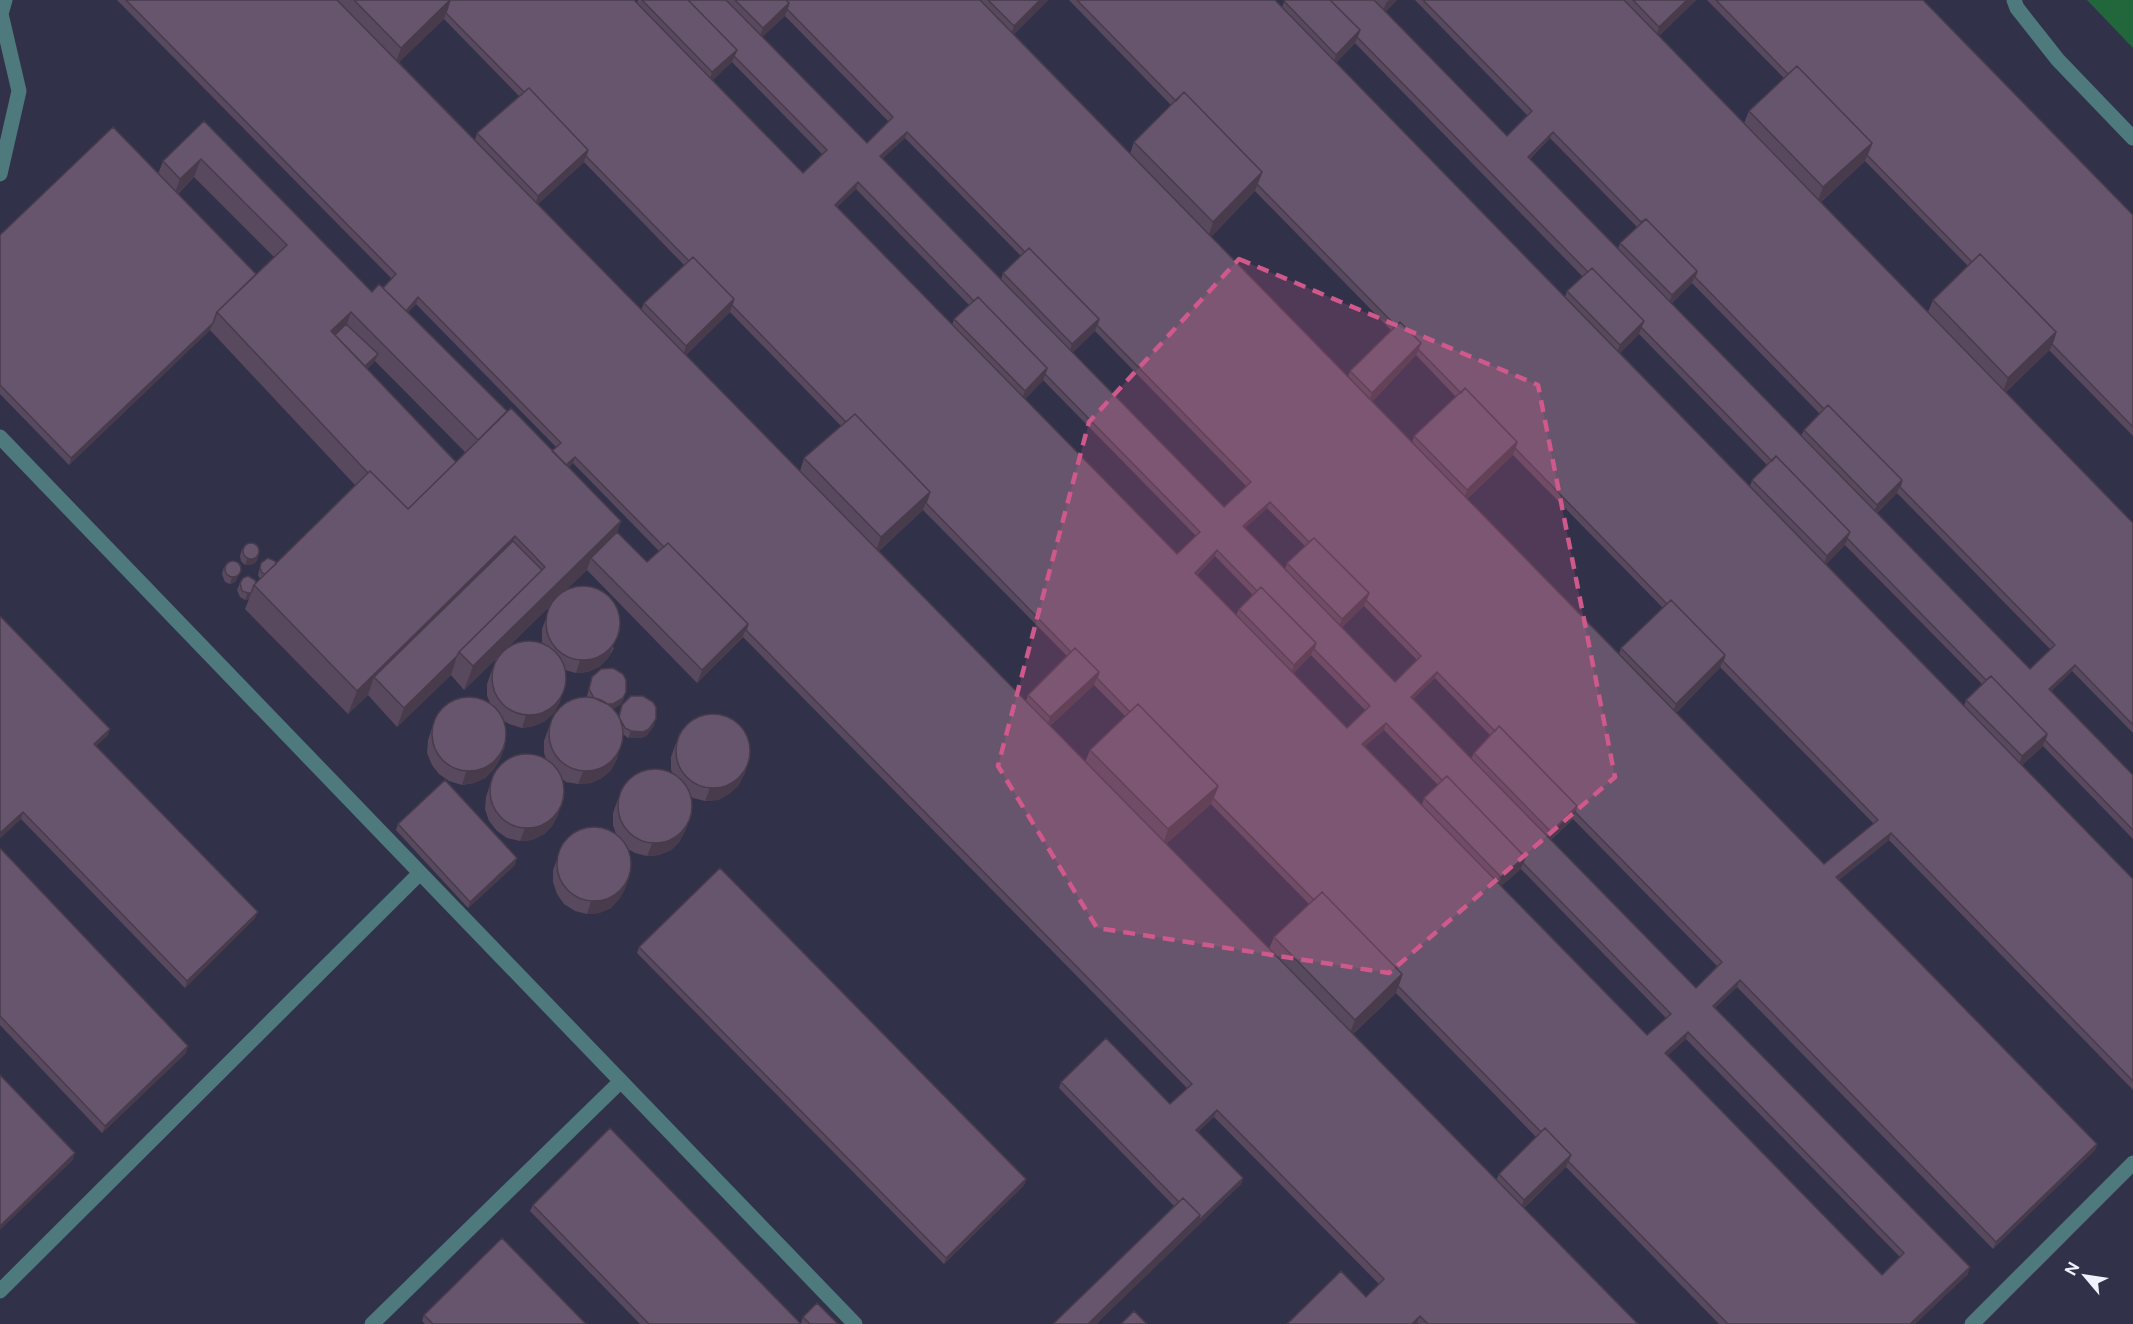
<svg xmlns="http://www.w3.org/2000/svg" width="2133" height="1324" viewBox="0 0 2133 1324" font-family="'Public Sans',sans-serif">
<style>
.green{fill:#22663c}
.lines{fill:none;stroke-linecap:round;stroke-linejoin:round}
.minor{stroke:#4e797d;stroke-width:15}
.wall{fill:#59495e;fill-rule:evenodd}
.shaded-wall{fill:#483c4c}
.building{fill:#67556d;stroke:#483c4c;stroke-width:1.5;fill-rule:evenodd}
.marked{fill:#d0598c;fill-opacity:0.2;stroke:#d0598c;stroke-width:4.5;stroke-dasharray:12 8;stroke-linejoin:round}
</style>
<rect width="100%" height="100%" fill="#31324a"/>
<path class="green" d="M 2087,0 L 2133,0 L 2133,48 Z"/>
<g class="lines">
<path class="minor" d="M 2014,0 L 2017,8 L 2058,60 L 2133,138
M 0,174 L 19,91 L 1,14 L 5,0
M 0,437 L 855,1324
M 0,1291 L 420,873
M 372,1324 L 621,1081
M 1972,1324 L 2133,1163"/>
</g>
<path class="wall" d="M 117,0 L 634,0 L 637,3 L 638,0 L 1048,0 L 1013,35 L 1130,154 L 1134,142 L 1171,105 L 1069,0 L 1275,0 L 1282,7 L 1285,0 L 1397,0 L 1385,12 L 1507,136 L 1527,115 L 1415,0 L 1696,0 L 1659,36 L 1744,123 L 1749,111 L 1784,78 L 1707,0 L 1923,0 L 2133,215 L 2133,436 L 2049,350 L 2006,392 L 2133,523 L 2133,733 L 2072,671 L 2051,691 L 2133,775 L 2133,839 L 2043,746 L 2022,765 L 2133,879 L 2133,1090 L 1889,840 L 1839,880 L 2097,1144 L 2095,1150 L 1993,1249 L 1737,987 L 1715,1008 L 1968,1274 L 1915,1324 L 1719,1324 L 1566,1167 L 1524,1208 L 1638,1324 L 1419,1324 L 1418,1323 L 1416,1324 L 1287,1324 L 1366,1297 L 1379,1284 L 1214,1117 L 1198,1132 L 1243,1178 L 1241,1184 L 1096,1324 L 1053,1324 L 1174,1206 L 1059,1088 L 1061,1082 L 1170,1104 L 1187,1088 L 743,637 L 697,683 L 587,570 L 566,590 L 614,648 L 608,658 L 599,667 L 588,672 L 576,673 L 565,670 L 560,702 L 554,713 L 545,721 L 534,726 L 522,728 L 509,724 L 504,721 L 505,746 L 500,759 L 494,769 L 485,778 L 474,783 L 462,785 L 449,781 L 439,774 L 432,765 L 427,753 L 428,740 L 436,716 L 490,703 L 487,696 L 487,684 L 496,659 L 499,656 L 464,690 L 451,675 L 397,727 L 368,695 L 348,714 L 245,609 L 249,599 L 245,600 L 240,597 L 237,590 L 240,583 L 256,583 L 260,579 L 258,575 L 261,563 L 276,564 L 355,485 L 210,330 L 69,465 L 0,394 L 0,235 L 158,174 L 163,161 L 204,121 L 372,292 L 383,288 L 392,279 ZM 785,16 L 889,122 L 867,143 L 762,37 ZM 444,19 L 519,96 L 477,133 L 475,140 L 399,62 ZM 1355,43 L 1583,277 L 1567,291 L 1565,297 L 1336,63 ZM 732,62 L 822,154 L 803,173 L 712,80 ZM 905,138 L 1021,256 L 1003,273 L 1001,280 L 882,159 ZM 1550,138 L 1637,227 L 1620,243 L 1618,249 L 1530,159 ZM 1865,161 L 1968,266 L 1933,300 L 1928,312 L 1821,202 ZM 584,162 L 684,265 L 644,303 L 641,310 L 538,204 ZM 194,177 L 274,257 L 256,274 L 178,194 ZM 856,189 L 969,305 L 954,319 L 952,325 L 837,207 ZM 1255,191 L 1391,330 L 1350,371 L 1348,377 L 1211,237 ZM 1692,283 L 1820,414 L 1804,430 L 1801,436 L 1671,304 ZM 416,304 L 556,447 L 552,451 L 507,411 L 408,312 ZM 730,312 L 841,426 L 804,458 L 800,471 L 686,355 ZM 1095,331 L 1246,486 L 1224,507 L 1072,353 ZM 1639,334 L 1767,465 L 1752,480 L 1750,486 L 1620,353 ZM 1416,355 L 1456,397 L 1414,436 L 1412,443 L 1372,402 ZM 375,361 L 465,452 L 456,462 L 367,369 ZM 1043,380 L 1196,536 L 1177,554 L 1025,399 ZM 1513,455 L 1663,608 L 1621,648 L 1619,654 L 1467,499 ZM 573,463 L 659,551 L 647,562 L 617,532 L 621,521 L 569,467 ZM 1897,493 L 2051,650 L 2030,669 L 1877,513 ZM 1267,508 L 1305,546 L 1287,563 L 1285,569 L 1245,528 ZM 923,510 L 1067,656 L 1028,695 L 1026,701 L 879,551 ZM 1845,545 L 1982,684 L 1966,700 L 1964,706 L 1826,564 ZM 1215,556 L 1253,595 L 1239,609 L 1236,615 L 1197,575 ZM 551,605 L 542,629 L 542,643 L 507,648 ZM 1364,606 L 1417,660 L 1395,682 L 1342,627 ZM 1311,655 L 1365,710 L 1347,728 L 1293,674 ZM 1720,667 L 1874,824 L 1824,864 L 1676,713 ZM 1435,678 L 1490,735 L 1474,753 L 1471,759 L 1413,699 ZM 1094,685 L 1125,716 L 1090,750 L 1085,762 L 1050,726 ZM 1384,730 L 1438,785 L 1424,798 L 1422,805 L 1365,746 ZM 1211,804 L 1309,904 L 1274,937 L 1269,949 L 1166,844 ZM 1573,819 L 1717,966 L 1696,988 L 1551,840 ZM 1521,869 L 1666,1018 L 1647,1035 L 1501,886 ZM 1396,993 L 1536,1137 L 1499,1174 L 1496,1180 L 1353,1034 ZM 1686,1039 L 1900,1257 L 1882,1275 L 1667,1056 Z
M 242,549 L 259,553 L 257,560 L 254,564 L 245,565 L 241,561 L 240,556 Z
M 224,567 L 242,569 L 235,582 L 230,584 L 225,582 L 222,574 Z
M 0,616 L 108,735 L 96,746 L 255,918 L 185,988 L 21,819 L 0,838 Z
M 592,677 L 624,698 L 621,704 L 613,709 L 618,717 L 622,705 L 654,726 L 646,736 L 641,738 L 628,738 L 623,734 L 617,759 L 611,770 L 602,778 L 591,783 L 578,784 L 566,782 L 562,779 L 558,815 L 552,826 L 544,834 L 532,840 L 520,841 L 507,838 L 497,831 L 489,821 L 485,809 L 486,797 L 494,772 L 546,759 L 544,753 L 544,741 L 553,716 L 588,698 L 587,696 Z
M 680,732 L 748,763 L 744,775 L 738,786 L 729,794 L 718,800 L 705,801 L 693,798 L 690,796 L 690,818 L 685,831 L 679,842 L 671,850 L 659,855 L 647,856 L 635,853 L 628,849 L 625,889 L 619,899 L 611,908 L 599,913 L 587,914 L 575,911 L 564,904 L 557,894 L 553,882 L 553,870 L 562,846 L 616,834 L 613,825 L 613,813 L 622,788 L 673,774 L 671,770 L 671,757 Z
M 398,824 L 515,865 L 468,908 L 396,830 Z
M 0,848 L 186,1053 L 102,1133 L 0,1025 Z
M 639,947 L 1026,1179 L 1024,1185 L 944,1264 L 637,953 Z
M 533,1205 L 801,1323 L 803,1317 L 838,1324 L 640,1324 L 530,1211 Z
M 424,1315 L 586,1324 L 425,1324 L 422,1321 Z"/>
<path class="shaded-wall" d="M 450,0 L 444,19 L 394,67 L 401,48 Z
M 1040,0 L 1048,0 L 1009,39 L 1014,26 Z
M 1389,0 L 1397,0 L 1381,16 L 1386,3 Z
M 1687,0 L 1696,0 L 1655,40 L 1659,27 Z
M 789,3 L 785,16 L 758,41 L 763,28 Z
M 1360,30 L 1355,43 L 1332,67 L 1336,55 Z
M 737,50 L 732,62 L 708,85 L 712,72 Z
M 907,132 L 905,138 L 878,163 L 880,156 Z
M 1553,132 L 1550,138 L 1525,163 L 1528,157 Z
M 1872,143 L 1865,161 L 1816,206 L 1823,187 Z
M 588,150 L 584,162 L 534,208 L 538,196 Z
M 201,159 L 194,177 L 173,198 L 180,179 Z
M 1262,172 L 1255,191 L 1207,241 L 1213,222 Z
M 858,182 L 856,189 L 832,212 L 835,205 Z
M 1697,271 L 1692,283 L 1667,308 L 1672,295 Z
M 418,297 L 416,304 L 396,326 L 398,319 Z
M 734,299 L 730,312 L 682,359 L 686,346 Z
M 351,312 L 345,330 L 329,345 L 331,331 Z
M 1099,319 L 1095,331 L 1068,357 L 1072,344 Z
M 1644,321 L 1639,334 L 1615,358 L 1620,345 Z
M 213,323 L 210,330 L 69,465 L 71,458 Z
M 2056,332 L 2050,350 L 2001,396 L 2008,378 Z
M 1421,343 L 1416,355 L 1368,406 L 1372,393 Z
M 378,354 L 375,361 L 354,381 L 356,374 Z
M 1047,368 L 1043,381 L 1020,404 L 1025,391 Z
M 1517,442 L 1513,455 L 1462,503 L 1467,490 Z
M 575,457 L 573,463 L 552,482 L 554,476 Z
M 1902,480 L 1897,493 L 1872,517 L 1877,505 Z
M 930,492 L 923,510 L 874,555 L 881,537 Z
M 1270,502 L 1267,508 L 1240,533 L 1243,526 Z
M 621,521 L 613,545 L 591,558 L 587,570 L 464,690 L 473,666 Z
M 1850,532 L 1845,545 L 1822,569 L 1827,556 Z
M 515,536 L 506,559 L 374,677 L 368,695 L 348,714 L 357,691 Z
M 1217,550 L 1215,556 L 1192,579 L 1195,573 Z
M 259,553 L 257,560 L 254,564 L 245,565 L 247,559 Z
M 242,569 L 235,582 L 230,584 L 232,577 Z
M 248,593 L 251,593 L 249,599 L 245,600 Z
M 1369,593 L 1364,606 L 1337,631 L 1342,619 Z
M 748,624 L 743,636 L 697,683 L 702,670 Z
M 618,635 L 608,658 L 599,667 L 588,672 L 576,673 L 580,660 Z
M 1316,643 L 1311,655 L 1289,678 L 1294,665 Z
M 1725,655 L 1720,668 L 1671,717 L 1676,704 Z
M 457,656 L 451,675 L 397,727 L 404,708 Z
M 2075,665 L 2072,671 L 2047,696 L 2049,689 Z
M 1099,672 L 1094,685 L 1046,730 L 1050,717 Z
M 1437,672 L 1435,678 L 1408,704 L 1411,697 Z
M 564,690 L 560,702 L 554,713 L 545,721 L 534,726 L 522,728 L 526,715 Z
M 626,692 L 621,704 L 611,711 L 601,703 Z
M 656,719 L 654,726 L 646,736 L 641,738 L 628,738 L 631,731 Z
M 1386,723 L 1384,730 L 1360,751 L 1362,744 Z
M 110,729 L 108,735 L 92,750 L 94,744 Z
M 2047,734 L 2043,746 L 2017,769 L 2022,756 Z
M 505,746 L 500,759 L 494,769 L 485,778 L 474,783 L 462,785 L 466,772 Z
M 621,746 L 617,759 L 611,770 L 602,778 L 591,783 L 578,784 L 583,772 Z
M 748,763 L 744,775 L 738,786 L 729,794 L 718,800 L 705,801 L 710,788 Z
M 1218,786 L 1211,804 L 1162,848 L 1168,829 Z
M 563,802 L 558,815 L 552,826 L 544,834 L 532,840 L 520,841 L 525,828 Z
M 1577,806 L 1572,819 L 1547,844 L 1551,832 Z
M 23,812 L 21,819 L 0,838 L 0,833 Z
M 690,818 L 685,831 L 679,842 L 671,850 L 659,855 L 647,856 L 652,844 Z
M 1891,833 L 1889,840 L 1834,884 L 1836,877 Z
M 1525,857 L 1521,869 L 1497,890 L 1501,877 Z
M 517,858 L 515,865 L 468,908 L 470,902 Z
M 630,876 L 625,889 L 619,899 L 611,908 L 599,913 L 587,914 L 591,901 Z
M 258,912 L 255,918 L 185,988 L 187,981 Z
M 1402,974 L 1396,993 L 1348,1038 L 1355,1020 Z
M 1740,980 L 1737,987 L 1711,1012 L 1713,1006 Z
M 1688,1032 L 1686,1039 L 1663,1060 L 1665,1053 Z
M 188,1046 L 186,1053 L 102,1133 L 105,1126 Z
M 1217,1110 L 1214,1117 L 1193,1137 L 1196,1130 Z
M 2097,1144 L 2095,1150 L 1993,1249 L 1996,1242 Z
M 75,1153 L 73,1160 L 0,1230 L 0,1226 Z
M 1571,1155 L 1566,1167 L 1519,1212 L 1524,1200 Z
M 1243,1178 L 1241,1184 L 1196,1228 L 1198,1221 Z
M 1026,1179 L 1024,1185 L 944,1264 L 946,1258 Z
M 1200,1215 L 1196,1228 L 1096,1324 L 1088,1324 Z
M 1970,1267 L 1968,1274 L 1915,1324 L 1910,1324 Z
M 1420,1316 L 1416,1324 L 1412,1324 Z"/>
<path class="building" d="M 126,0 L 337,0 L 1638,1324 L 1428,1324 L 1420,1316 L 1412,1324 L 1287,1324 L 1341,1271 L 1366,1297 L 1384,1279 L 1217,1110 L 1196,1130 L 1243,1178 L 1198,1221 L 1200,1215 L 1183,1198 L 1179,1202 L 1061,1082 L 1106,1038 L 1170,1104 L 1192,1084 L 746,630 L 748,624 L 668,543 L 664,547 L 575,457 L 566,465 L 552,451 L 561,443 L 418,297 L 406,311 L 383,288 L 396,274 Z
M 354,0 L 450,0 L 401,48 Z
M 450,0 L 634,0 L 803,173 L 827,150 L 734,56 L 737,50 L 688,0 L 726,0 L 867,143 L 893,117 L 787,9 L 789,3 L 786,0 L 980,0 L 1824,864 L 1878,820 L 1723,661 L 1725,655 L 1671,600 L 1667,604 L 1515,448 L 1517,442 L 1465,388 L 1461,393 L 1418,349 L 1421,343 L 1400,322 L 1396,326 L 1257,184 L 1262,172 L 1184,92 L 1176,101 L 1077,0 L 1275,0 L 2133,879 L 2133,1081 L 1891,833 L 1836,877 L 2097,1144 L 1996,1242 L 1740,980 L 1713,1006 L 1970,1267 L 1910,1324 L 1728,1324 L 1568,1161 L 1571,1155 L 1545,1128 L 1541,1132 L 1398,986 L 1402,974 L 1322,892 L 1314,900 L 1213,798 L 1218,786 L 1138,704 L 1130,712 L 1097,678 L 1099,672 L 1075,648 L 1071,652 L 926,503 L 930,492 L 855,414 L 846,422 L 732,305 L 734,299 L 693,257 L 689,261 L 586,156 L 588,150 L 529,88 L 524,92 L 446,13 ZM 907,132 L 1025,252 L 1029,248 L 1099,319 L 1097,325 L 1251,482 L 1224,507 L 880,156 ZM 858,182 L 974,301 L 978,297 L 1047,368 L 1045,374 L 1200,532 L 1177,554 L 835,205 ZM 1270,502 L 1309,542 L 1314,538 L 1369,593 L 1366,600 L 1421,656 L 1395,682 L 1243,526 ZM 1217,550 L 1257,591 L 1261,587 L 1316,643 L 1314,649 L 1370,706 L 1347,728 L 1195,573 ZM 1437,672 L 1495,731 L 1499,726 L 1577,806 L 1575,812 L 1722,962 L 1696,988 L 1411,697 ZM 1386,723 L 1442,780 L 1447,776 L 1525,857 L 1523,863 L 1671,1014 L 1647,1035 L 1362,744 ZM 1688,1032 L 1904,1253 L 1882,1275 L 1665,1053 Z
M 642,0 L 688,0 L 737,50 L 712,72 Z
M 735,0 L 786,0 L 789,3 L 763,28 Z
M 988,0 L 1040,0 L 1014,26 Z
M 1285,0 L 1330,0 L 1360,30 L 1336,55 L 1284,1 Z
M 1330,0 L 1374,0 L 1507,136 L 1532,111 L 1423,0 L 1624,0 L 2133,523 L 2133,725 L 2075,665 L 2049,689 L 2133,775 L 2133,830 L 2045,740 L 2047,734 L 1991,676 L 1986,680 L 1847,538 L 1850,532 L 1776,456 L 1772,461 L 1641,327 L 1644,321 L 1592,268 L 1588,272 L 1357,37 L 1360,30 ZM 1553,132 L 1641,222 L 1646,219 L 1697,271 L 1695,277 L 1824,409 L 1828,405 L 1902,480 L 1900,487 L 2055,645 L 2030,669 L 1528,157 Z
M 1633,0 L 1687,0 L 1659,27 Z
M 1716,0 L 1923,0 L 2133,215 L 2133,427 L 2052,344 L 2056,332 L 1980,254 L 1972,262 L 1867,155 L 1872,143 L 1797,66 L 1788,74 Z
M 1797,66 L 1872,143 L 1823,187 L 1749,111 Z
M 529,88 L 588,150 L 538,196 L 477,133 Z
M 1184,92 L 1262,172 L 1213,222 L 1134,142 Z
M 204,121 L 372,292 L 379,284 L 507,411 L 478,440 L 351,312 L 331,331 L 456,462 L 408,509 L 370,471 L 368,473 L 217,312 L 287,245 L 201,159 L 180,179 L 163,161 Z
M 113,127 L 256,274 L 217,312 L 213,323 L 71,458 L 0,385 L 0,235 Z
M 1646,219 L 1697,271 L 1672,295 L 1620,243 Z
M 1029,248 L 1099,319 L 1072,344 L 1003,273 Z
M 1980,254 L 2056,332 L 2008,378 L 1933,300 Z
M 693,257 L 734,299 L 686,346 L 644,303 Z
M 1592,268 L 1644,321 L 1620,345 L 1567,291 Z
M 978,297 L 1047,368 L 1025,391 L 954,319 Z
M 1400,322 L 1421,343 L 1372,393 L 1350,371 Z
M 346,324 L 378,354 L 365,366 L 335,335 Z
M 1465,388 L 1517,442 L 1467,490 L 1414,436 Z
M 1828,405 L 1902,480 L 1877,505 L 1804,430 Z
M 511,408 L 621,521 L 473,666 L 459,652 L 545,567 L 515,536 L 357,691 L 254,585 L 370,471 L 408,509 Z
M 855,414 L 930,492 L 881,537 L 804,458 Z
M 1776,456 L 1850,532 L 1827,556 L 1752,480 Z
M 617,532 L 647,562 L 668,543 L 748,624 L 702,670 L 591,558 Z
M 1314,538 L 1369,593 L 1342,619 L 1287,563 Z
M 513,541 L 542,570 L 459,652 L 457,656 L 404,708 L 374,677 Z
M243 551a8 8 0 1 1 16 0a8 8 0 1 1-16 0Z
M 268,558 L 275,561 L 276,564 L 265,574 L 262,573 L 260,568 L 261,563 Z
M225 569a8 8 0 1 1 16 0a8 8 0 1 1-16 0Z
M 248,576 L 255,580 L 256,583 L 254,585 L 251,593 L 248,593 L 242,591 L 240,583 L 243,578 Z
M546 623a37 37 0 1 1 74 0a37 37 0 1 1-74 0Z
M 1261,587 L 1316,643 L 1294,665 L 1239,609 Z
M 1671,600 L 1725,655 L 1676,704 L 1621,648 Z
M 0,616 L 110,729 L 94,744 L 258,912 L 187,981 L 23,812 L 0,833 Z
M492 678a37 37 0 1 1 74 0a37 37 0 1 1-74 0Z
M 1075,648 L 1099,672 L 1050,717 L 1028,695 Z
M 613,668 L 623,674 L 626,680 L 626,692 L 623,698 L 613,704 L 607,704 L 594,698 L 589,689 L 592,677 L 601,669 Z
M 1991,676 L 2047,734 L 2022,756 L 1966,700 Z
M 631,696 L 643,696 L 653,702 L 656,707 L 656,719 L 649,729 L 643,732 L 631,731 L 625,728 L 619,717 L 622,705 Z
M432 734a37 37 0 1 1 74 0a37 37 0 1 1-74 0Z
M549 734a37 37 0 1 1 74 0a37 37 0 1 1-74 0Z
M 1138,704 L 1218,786 L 1168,829 L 1090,750 Z
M676 751a37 37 0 1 1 74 0a37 37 0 1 1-74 0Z
M 1499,726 L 1577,806 L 1551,832 L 1474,753 Z
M490 791a37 37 0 1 1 74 0a37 37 0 1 1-74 0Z
M618 806a37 37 0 1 1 74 0a37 37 0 1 1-74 0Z
M 1447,776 L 1525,857 L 1501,877 L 1424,798 Z
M 445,780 L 517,858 L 470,902 L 398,824 Z
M557 864a37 37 0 1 1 74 0a37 37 0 1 1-74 0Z
M 0,848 L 188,1046 L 105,1126 L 0,1016 Z
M 720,868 L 1026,1179 L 946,1258 L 639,947 Z
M 1322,892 L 1402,974 L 1355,1020 L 1274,937 Z
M 0,1075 L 75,1153 L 0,1226 Z
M 610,1128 L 801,1324 L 649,1324 L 533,1205 Z
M 1545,1128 L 1571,1155 L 1524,1200 L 1499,1174 Z
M 1183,1198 L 1200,1215 L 1088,1324 L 1053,1324 Z
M 502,1238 L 586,1324 L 433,1324 L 424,1315 Z
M 817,1303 L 838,1324 L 810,1324 L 803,1317 Z
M 1134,1311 L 1147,1324 L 1121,1324 Z"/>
<path class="marked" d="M 1239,259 L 1538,385 L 1615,777 L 1389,973 L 1097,928 L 998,766 L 1089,422 Z"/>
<g transform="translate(2085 1276) rotate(299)" stroke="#31324a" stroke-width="4.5" paint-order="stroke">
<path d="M0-4.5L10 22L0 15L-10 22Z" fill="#f0f1fe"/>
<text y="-9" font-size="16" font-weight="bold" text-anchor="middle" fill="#f0f1fe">N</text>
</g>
</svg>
